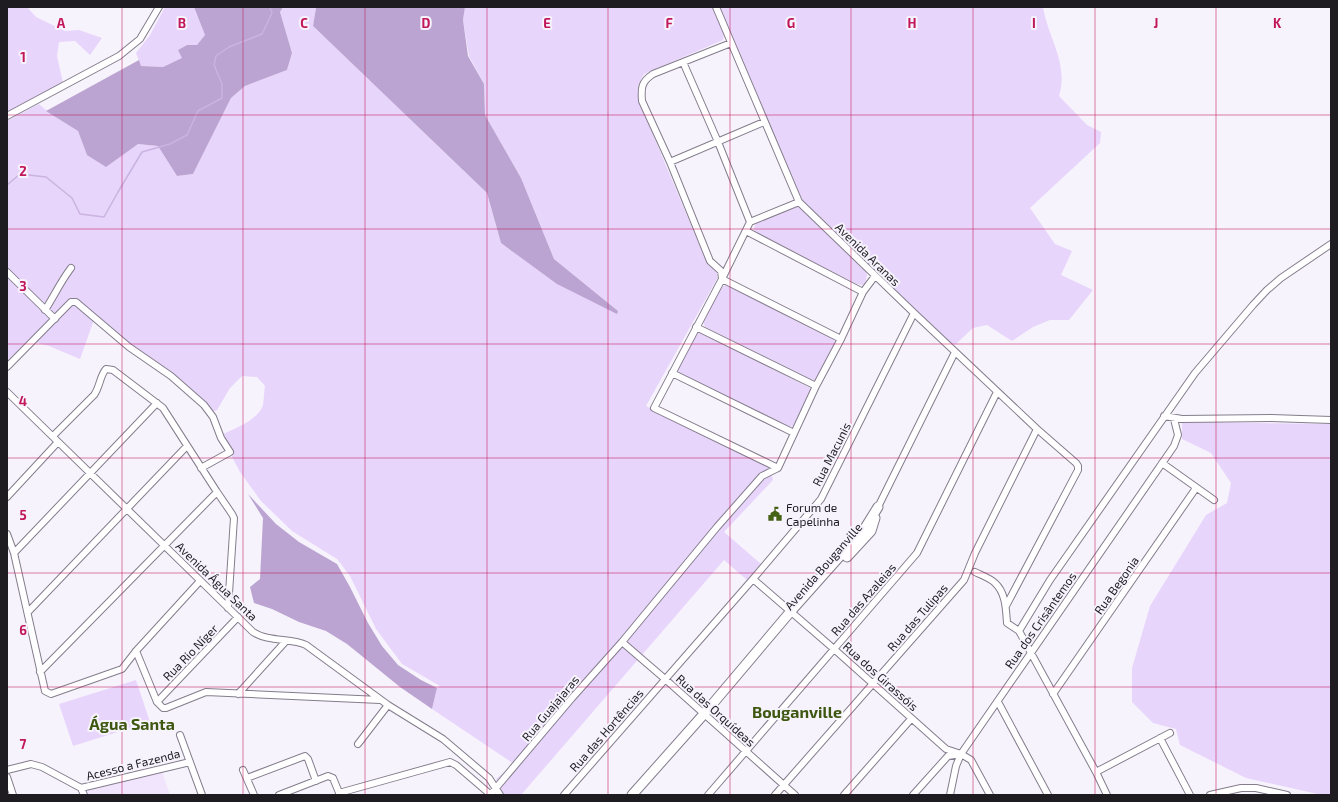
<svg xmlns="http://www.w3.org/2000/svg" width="1338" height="802" viewBox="0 0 1338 802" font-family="'Exo 2',sans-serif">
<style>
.built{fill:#f1e5fd}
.green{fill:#e8d5fb}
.forest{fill:#bba4d1}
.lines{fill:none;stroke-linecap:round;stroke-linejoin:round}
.stream{stroke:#cab3e0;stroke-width:1.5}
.street-casing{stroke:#847d8c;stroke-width:8}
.secondary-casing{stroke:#847d8c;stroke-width:11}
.street{stroke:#fff;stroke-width:6}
.secondary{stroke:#fff;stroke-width:9}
.grid{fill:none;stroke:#c2185b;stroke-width:1;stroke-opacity:0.55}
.labels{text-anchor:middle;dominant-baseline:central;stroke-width:4;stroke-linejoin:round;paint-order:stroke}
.street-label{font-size:12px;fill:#1e1b21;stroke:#f7f3fd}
.poi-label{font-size:12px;fill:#1e1b21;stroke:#f7f3fd;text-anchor:start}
.district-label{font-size:16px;font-weight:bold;fill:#3e5710;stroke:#f7f3fd}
.grid-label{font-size:13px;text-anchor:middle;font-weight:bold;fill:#c2185b;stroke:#f7f3fd;stroke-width:4;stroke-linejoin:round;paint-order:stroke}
</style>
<rect width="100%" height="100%" fill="#f7f3fd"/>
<path class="built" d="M 162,771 L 170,795 L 86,795 L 84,789 Z"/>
<path class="green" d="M 7,7 L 27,7 L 36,17 L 65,31 L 79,30 L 102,38 L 90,55 L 75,41 L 59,42 L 57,56 L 63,83 L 43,95 L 23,103 L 7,113 Z
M 165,7 L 194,7 L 205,35 L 197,45 L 187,45 L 178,50 L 183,58 L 163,67 L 141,66 L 136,53 L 150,35 Z
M 283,7 L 315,7 L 316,8 L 313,26 L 487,193 L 501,243 L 618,311 L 554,259 L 521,178 L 485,115 L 484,84 L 469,56 L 463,20 L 465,7 L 712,7 L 724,35 L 723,40 L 644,74 L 638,85 L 638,99 L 707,263 L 717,273 L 717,279 L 646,406 L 769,466 L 773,480 L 724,532 L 761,564 L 747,580 L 724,560 L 521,795 L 504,795 L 496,779 L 514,764 L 432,709 L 437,688 L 440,686 L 402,664 L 376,629 L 350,576 L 337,559 L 292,531 L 261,501 L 240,472 L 225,444 L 223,434 C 236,428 258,420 263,405 C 264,399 264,392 265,386 L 257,377 L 242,376 L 230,388 L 217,410 L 209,413 L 174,378 L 95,317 L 80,359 L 49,346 L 30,341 L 7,362 L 7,121 L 39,104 L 47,111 L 78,131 L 87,155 L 138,144 L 158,146 L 177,176 L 193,174 L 231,98 L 245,86 L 287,70 L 292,53 L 280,12 Z
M 720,7 L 1043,7 C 1048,38 1069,63 1059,96 L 1087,125 L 1101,132 L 1100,143 L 1030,208 L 1055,244 L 1072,251 L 1061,275 L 1093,290 L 1069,320 L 1050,320 L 1033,327 L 1012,341 L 987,325 L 973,328 L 956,344 L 952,344 L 802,201 Z
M 794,207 L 800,207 L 866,272 L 867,275 L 865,284 L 862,285 L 857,284 L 755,233 L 754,228 L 756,223 Z
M 726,285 L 833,339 L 835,342 L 835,346 L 816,379 L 815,380 L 811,380 L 705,327 L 703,321 L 719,288 Z
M 700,332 L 810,388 L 811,390 L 794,426 L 788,427 L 783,425 L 679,373 L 678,368 L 697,333 Z
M 1182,422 L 1331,424 L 1331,795 L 1322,795 L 1246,778 L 1180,745 L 1176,729 L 1153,723 L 1132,702 L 1132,668 L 1150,606 L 1206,515 L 1227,503 L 1231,483 L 1211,453 L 1182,439 Z
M 136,680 L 150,722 L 73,746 L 59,704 Z"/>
<path class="forest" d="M 194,7 L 283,7 L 280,12 L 292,53 L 287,70 L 245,86 L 231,98 L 193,174 L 177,176 L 158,146 L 138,144 L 106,167 L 87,155 L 78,131 L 46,111 L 139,60 L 141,66 L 163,67 L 182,58 L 178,50 L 187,45 L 197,45 L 205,35 Z
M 315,7 L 465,7 L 463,20 L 468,56 L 484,84 L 485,115 L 521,178 L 554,259 L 618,311 L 617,314 L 557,284 L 501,243 L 487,193 L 313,26 L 316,8 Z
M 248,494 L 276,524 L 299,542 L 337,564 L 350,587 L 368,623 L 382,646 L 398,665 L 421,680 L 437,688 L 432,709 L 400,687 L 347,644 L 326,631 L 299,622 L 272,609 L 254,603 L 250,587 L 260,579 L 263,518 Z"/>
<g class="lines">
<path class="stream" d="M 7,185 L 20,174 L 46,177 L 72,198 L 80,214 L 104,217 L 118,192 L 142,152 L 170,144 L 187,135 L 198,111 L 222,98 L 222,84 L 214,65 L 216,56 L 229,47 L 262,34 L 272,13 L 270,7"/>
<defs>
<path id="street" d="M 716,7 L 799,202 L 914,313 L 1037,429 L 1076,463 L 1078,466 L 1078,470 L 1006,606
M 731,43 L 653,74 C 641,82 641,88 642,101 L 670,162 L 710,261 L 721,271 L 722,279 L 841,339
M 683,62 L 718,142 L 750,222
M 7,116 L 119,56 L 140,39 L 159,7
M 670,162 L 764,122
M 746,231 L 863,292
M 7,272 L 55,319
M 45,310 C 54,296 61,281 71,268
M 696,327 L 816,386
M 7,367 L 71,302 L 76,302 L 129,347 L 171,376 L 204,405 L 213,417 L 221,438 L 230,452 L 201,468
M 672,373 L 794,433
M 7,392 L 253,632 C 268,642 292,638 306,645 L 388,705 L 443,739 L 489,778 L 500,795
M 1164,416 L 1182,419 L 1271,418 L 1331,420
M 53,436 L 94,395 C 100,387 100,375 106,369 L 113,370 L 163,408 L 217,492 L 232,514 L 234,518 L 228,608
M 1162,463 L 1214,500
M 778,468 L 654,408 L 722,279 L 750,222 L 799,202
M 7,497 L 58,442
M 878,507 L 955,352
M 7,534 L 14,553 L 45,691 L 51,694 L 122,669 L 136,651 L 200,581
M 14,553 L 157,403
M 975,572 C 981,575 990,578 995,583 C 1006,593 1006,610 1007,623 L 1019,631 L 1096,772 L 1107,795
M 753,579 L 834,649 L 946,749 L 961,754 L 971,760 L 990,795
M 28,612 L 187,446
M 1019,631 L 1050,580 L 1195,373 L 1253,305 L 1267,290 L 1281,278 L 1331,244
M 622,642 L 665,679 L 795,795
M 136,651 L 157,702 L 163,708 L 166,708 L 206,692 L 380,700
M 40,672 L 217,492
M 238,694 L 286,641
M 1053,694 L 1196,488
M 157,702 L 238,617
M 998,702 L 1048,795
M 180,735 L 202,795
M 1160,738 L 1190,795
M 358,744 L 388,705
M 7,770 L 31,764 L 42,767 L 81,788 L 84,795
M 243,770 L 254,795
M 1096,772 L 1170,733
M 7,777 L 13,795
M 247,778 L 305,756 L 308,759 L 316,781
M 81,788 L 190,762
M 339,793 L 450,762 L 456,765 L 491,795
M 279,795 L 328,776 L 333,778 L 340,795
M 490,795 L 572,698 L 622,642 L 717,527 L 762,476 L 778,468 L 816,386 L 841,339 L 863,292 L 875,276
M 564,795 L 753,579 L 821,499 L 914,313
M 708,795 L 917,553 L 997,392
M 775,795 L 964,580 L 975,553 L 1037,429
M 844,795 L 911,719
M 913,795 L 948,756 L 961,754 L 1174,446 L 1178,435 L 1174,419
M 950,795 L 956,766 L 961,754
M 1210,795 L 1241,788 L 1256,788 L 1287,795"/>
<path id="secondary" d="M 847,557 L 871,531 L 875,518
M 632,795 L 704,714 L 791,611 L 865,528 L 878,507"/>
</defs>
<use href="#street" class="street-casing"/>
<use href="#secondary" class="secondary-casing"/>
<use href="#street" class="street"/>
<use href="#secondary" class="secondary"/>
</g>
<path class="grid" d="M 122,7 L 122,795M 243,7 L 243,795M 365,7 L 365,795M 487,7 L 487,795M 608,7 L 608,795M 730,7 L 730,795M 851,7 L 851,795M 973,7 L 973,795M 1095,7 L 1095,795M 1216,7 L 1216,795M 7,115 L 1331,115M 7,229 L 1331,229M 7,344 L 1331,344M 7,458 L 1331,458M 7,573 L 1331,573M 7,687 L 1331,687"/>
<defs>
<symbol id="civic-bare" viewBox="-9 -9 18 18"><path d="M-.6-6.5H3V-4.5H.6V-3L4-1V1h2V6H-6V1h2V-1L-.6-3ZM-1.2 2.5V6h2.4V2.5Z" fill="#466214" stroke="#f7f3fd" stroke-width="2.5" paint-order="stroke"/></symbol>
</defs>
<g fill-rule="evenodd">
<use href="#civic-bare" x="765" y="504" width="20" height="20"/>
</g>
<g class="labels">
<g class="street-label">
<text transform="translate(868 254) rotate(44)">Avenida Aranas</text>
<text transform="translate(831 454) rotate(-63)">Rua Macunis</text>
<text transform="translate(823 566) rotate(-49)">Avenida Bouganville</text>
<text transform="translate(217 581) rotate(44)">Avenida Água Santa</text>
<text transform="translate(1116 585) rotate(-55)">Rua Begonia</text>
<text transform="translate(863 599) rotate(-49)">Rua das Azaleias</text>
<text transform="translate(917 617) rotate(-49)">Rua das Tulipas</text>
<text transform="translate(1040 620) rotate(-55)">Rua dos Crisântemos</text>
<text transform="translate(190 652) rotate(-46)">Rua Rio Níger</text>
<text transform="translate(881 676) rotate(42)">Rua dos Girassóis</text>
<text transform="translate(550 708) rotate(-50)">Rua Guajajaras</text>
<text transform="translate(716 710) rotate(42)">Rua das Orquídeas</text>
<text transform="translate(606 730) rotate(-49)">Rua das Hortências</text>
<text transform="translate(133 764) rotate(-14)">Acesso a Fazenda</text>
</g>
<g class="poi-label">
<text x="786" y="507">Forum de<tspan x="786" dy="14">Capelinha</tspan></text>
</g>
<g class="district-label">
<text x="797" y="711">Bouganville</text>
<text x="132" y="723">Água Santa</text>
</g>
</g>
<g class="grid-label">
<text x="61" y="28">A</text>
<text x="182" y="28">B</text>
<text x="304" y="28">C</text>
<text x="426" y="28">D</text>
<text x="547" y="28">E</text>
<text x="669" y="28">F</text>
<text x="791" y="28">G</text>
<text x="912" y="28">H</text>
<text x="1034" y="28">I</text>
<text x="1156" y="28">J</text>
<text x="1277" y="28">K</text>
<text x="23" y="62">1</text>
<text x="23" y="176">2</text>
<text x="23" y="291">3</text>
<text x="23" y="406">4</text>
<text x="23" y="520">5</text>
<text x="23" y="635">6</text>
<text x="23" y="749">7</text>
</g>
<rect width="1338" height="802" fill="none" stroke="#1e1b21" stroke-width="16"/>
</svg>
